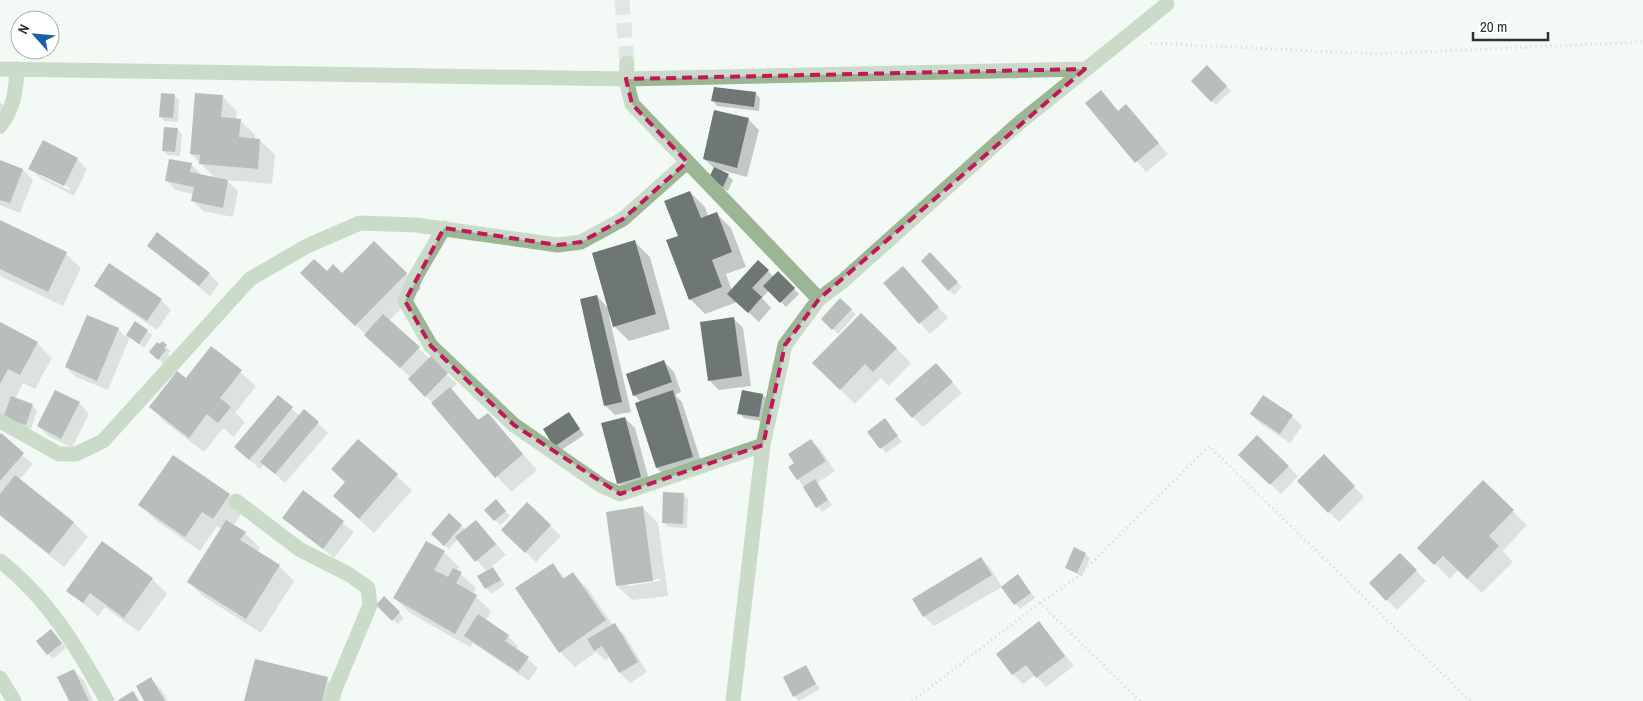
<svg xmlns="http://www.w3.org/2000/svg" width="1643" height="701" viewBox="0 0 1643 701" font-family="'Archivo Narrow',sans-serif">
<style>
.shadow{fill:#0003;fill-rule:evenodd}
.building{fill:#6f7775}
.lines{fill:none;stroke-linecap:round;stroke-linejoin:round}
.minor-tunnel{stroke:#ccd2cd;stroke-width:15;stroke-dasharray:15 8;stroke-linecap:butt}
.path{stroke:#aeb4b0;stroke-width:3;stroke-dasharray:1 4;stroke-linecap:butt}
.minor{stroke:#9cb695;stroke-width:15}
.marked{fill:none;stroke:#c2185b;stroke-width:4;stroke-dasharray:10 6;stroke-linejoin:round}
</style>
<rect width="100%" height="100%" fill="#f3faf5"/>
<path class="shadow" d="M 1207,67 L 1231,91 L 1216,105 L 1192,81 Z
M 1100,92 L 1119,112 L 1126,106 L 1168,154 L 1146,172 L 1087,103 Z
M 756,94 L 760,98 L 759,111 L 717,106 L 713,101 Z
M 174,95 L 179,100 L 178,122 L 165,121 L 160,117 Z
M 222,96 L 237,111 L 236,120 L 240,120 L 255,135 L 255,139 L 260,140 L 275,155 L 272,184 L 226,180 L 238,191 L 233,217 L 203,211 L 193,201 L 194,194 L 176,190 L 166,180 L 191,164 L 201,174 L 216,179 L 191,154 Z
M 0,102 L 4,106 L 4,134 L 0,134 Z
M 715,111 L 749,120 L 759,130 L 747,177 L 721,170 L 733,180 L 728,191 L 715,185 L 715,169 L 704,159 Z
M 177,129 L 182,134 L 180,156 L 168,155 L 163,151 Z
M 77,159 L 87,169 L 74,196 L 40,178 L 30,168 ZM 40,173 L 70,188 L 69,190 L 40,176 Z
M 0,161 L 23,170 L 33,180 L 20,213 L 0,205 Z
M 690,192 L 705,207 L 708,216 L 716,213 L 731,228 L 746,267 L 726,274 L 732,291 L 759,262 L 774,277 L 778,273 L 799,294 L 786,307 L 769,290 L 762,298 L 771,308 L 759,322 L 737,302 L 705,314 L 690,299 L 679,237 Z
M 0,221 L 66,254 L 81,268 L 63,306 L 0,276 Z
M 374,242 L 421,288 L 389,321 L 457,384 L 451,390 L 480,421 L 488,414 L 537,470 L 511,492 L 432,402 L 409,379 L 411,378 L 302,273 L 342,275 Z
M 635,242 L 650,257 L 670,329 L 629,341 L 614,326 L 611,316 L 609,316 L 631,412 L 615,415 L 605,405 L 597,296 L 609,309 Z
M 148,246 L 209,274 L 219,284 L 210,296 Z
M 930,253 L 962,287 L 954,295 L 922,261 Z
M 912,278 L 948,318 L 930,334 L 885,283 Z
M 96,285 L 161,300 L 171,310 L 157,330 L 106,295 Z
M 840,300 L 856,314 L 838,334 L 823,319 Z
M 861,314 L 911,363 L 889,386 L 881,378 L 855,404 L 814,363 Z
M 733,318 L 743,328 L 751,386 L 719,390 L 709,380 Z
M 0,323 L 37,343 L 52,358 L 35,389 L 23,383 L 15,399 L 32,405 L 37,410 L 31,429 L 10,422 L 0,414 Z
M 136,323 L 152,335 L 144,348 L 130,337 L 108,390 L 76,377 L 66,367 L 118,329 L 126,337 Z
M 162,343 L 171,351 L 168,354 L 170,356 L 164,364 L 155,356 Z
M 211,347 L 256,386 L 235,413 L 245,422 L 234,437 L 223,428 L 204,452 L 165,422 L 151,407 L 186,380 Z
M 664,362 L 674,372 L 681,392 L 675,395 L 682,402 L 703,467 L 667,478 L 657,468 L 641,402 L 634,395 Z
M 946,375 L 962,393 L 923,427 L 913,417 Z
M 763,395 L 768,400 L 764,422 L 744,418 L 739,413 Z
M 278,397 L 300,416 L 318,423 L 328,433 L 285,483 L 264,464 L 260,469 L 246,457 Z
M 79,403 L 89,414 L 72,448 L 48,436 L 38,426 Z
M 1251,414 L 1292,416 L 1302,426 L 1290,443 L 1261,424 Z
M 625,418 L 635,428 L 651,487 L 628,493 L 618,483 Z
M 573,419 L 584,435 L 560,451 L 555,446 Z
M 885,420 L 902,442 L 886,453 L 869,432 Z
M 0,437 L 33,464 L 19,480 L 73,522 L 88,537 L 64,567 L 0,516 Z
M 811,440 L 821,450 L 835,471 L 817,483 L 832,505 L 822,512 L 790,468 L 796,463 Z
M 358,441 L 412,490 L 374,533 L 334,496 L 346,483 Z
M 1240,455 L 1288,466 L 1298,476 L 1281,494 Z
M 1324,456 L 1364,497 L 1339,522 L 1299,481 Z
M 1483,482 L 1527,525 L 1503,551 L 1513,562 L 1482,593 L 1458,570 L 1450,579 L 1419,548 Z
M 304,492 L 354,532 L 334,558 L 284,517 Z
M 683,494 L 688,499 L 687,528 L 668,527 L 663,522 Z
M 229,495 L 244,510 L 233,526 L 245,533 L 260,548 L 257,552 L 279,566 L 294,581 L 261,633 L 203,596 L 188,582 L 222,529 L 217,526 L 200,551 L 154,519 L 140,504 Z
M 496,501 L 510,516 L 500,525 L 486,510 Z
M 527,504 L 561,536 L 536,562 L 503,530 Z
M 643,508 L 658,523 L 668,596 L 632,600 L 617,586 ZM 659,579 L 660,581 L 628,586 L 628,583 Z
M 476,521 L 506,555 L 486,571 L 458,539 L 449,549 L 437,539 L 461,526 L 466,530 Z
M 444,552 L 459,567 L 457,571 L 476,588 L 473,594 L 491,611 L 486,620 L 508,636 L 518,646 L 516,649 L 538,668 L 529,681 L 473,643 L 470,647 L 410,613 L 395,598 Z
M 1085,554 L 1090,558 L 1082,577 L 1067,568 Z
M 1400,555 L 1426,581 L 1397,610 L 1371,583 Z
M 981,558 L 991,569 L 1002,587 L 934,626 L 924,616 L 914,599 Z
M 552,565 L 566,579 L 573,574 L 588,589 L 613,625 L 624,634 L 647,672 L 630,683 L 620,673 L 610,657 L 605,660 L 596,652 L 575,667 L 560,652 Z
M 493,568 L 505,585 L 491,594 L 479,577 Z
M 152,579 L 167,594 L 139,632 L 105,607 L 98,616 L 68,590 Z
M 1022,581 L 1035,598 L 1020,609 L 1002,587 Z
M 384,598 L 404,618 L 398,624 L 378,605 Z
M 1039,623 L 1074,666 L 1046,687 L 1035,675 L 1023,684 L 1013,674 Z
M 56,635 L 66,648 L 53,659 L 48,654 Z
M 805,667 L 820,689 L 799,701 L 794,696 Z
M 74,671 L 84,681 L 93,701 L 70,701 Z
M 150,679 L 161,689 L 168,701 L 146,701 Z
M 327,679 L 342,693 L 340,701 L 245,701 Z"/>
<path class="building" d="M 1207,65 L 1227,86 L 1211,102 L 1191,81 Z
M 714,87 L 756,92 L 754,107 L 711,101 Z
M 1101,90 L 1118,111 L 1126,104 L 1159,143 L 1135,163 L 1085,103 Z
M 161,93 L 175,94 L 173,118 L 159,117 Z
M 195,93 L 223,95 L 221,117 L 241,119 L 239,137 L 260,139 L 258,169 L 199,164 L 200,155 L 190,154 Z
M 714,110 L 749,118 L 737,168 L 703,159 Z
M 164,127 L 178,128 L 175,152 L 162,151 Z
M 43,140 L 78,158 L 64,186 L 28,169 Z
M 169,159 L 192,163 L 190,172 L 228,180 L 223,208 L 191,201 L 194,187 L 165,181 Z
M 0,160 L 23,169 L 10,203 L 0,200 Z
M 714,167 L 729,174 L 723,187 L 708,180 Z
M 690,191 L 701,218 L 717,212 L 732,252 L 712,260 L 722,287 L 689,300 L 666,240 L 678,236 L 664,201 Z
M 0,220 L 67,252 L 48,292 L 0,269 Z
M 157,232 L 210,273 L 199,286 L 147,246 Z
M 635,240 L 656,314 L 613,327 L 592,253 Z
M 374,241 L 407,273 L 355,326 L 300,273 L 314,259 L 327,271 L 333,264 L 342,273 Z
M 930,252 L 958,282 L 948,291 L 921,261 Z
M 758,260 L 769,270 L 752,288 L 762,297 L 748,313 L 727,294 Z
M 109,263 L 162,299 L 147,321 L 94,286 Z
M 903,266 L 939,307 L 919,324 L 883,283 Z
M 778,271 L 795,288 L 780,303 L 763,286 Z
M 597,295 L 622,402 L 604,406 L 580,299 Z
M 840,298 L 852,309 L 832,330 L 821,319 Z
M 861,313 L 897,348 L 873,372 L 865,364 L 840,390 L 812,363 Z
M 383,314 L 420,347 L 400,368 L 364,335 Z
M 87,315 L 119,328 L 97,381 L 65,367 Z
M 734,317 L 742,376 L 708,381 L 700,322 Z
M 135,321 L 148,330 L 139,344 L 126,335 Z
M 0,322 L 38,342 L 20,375 L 8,369 L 0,384 Z
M 162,341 L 167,345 L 164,348 L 166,350 L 158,360 L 149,352 L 157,342 L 160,344 Z
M 211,346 L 242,370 L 220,398 L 231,407 L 218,423 L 207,414 L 189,438 L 149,407 L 177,371 L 186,378 Z
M 431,356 L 448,373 L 425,397 L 408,379 Z
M 664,360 L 672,382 L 633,396 L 626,374 Z
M 936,363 L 953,382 L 912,418 L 895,399 Z
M 450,387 L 478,420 L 488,413 L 523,454 L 495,478 L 431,403 Z
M 55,390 L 80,402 L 61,439 L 37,426 Z
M 673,390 L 693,457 L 656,468 L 635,403 Z
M 742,390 L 763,394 L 759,417 L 737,414 Z
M 278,395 L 293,407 L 249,460 L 234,447 Z
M 1263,395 L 1293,415 L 1280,434 L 1250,414 Z
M 11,396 L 33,404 L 26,425 L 3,418 Z
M 304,409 L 319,422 L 275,474 L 260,462 Z
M 569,412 L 580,429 L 554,447 L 543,429 Z
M 625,417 L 641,477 L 617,484 L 601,423 Z
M 885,418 L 898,436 L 880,449 L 867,432 Z
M 1,433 L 24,453 L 0,481 L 0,435 Z
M 1257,435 L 1289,466 L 1270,485 L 1238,455 Z
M 358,439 L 398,474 L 359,519 L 333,496 L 345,482 L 331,469 Z
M 811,439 L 826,461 L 797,480 L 788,467 L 794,463 L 788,454 Z
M 1324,454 L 1355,486 L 1328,513 L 1297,481 Z
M 173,455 L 230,494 L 213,519 L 202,512 L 185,537 L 138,505 Z
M 15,475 L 74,522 L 49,554 L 0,515 L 0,494 Z
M 815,479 L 828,500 L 816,508 L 803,487 Z
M 1483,480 L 1514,510 L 1489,536 L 1499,546 L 1467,579 L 1443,556 L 1434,565 L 1417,548 Z
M 303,490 L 344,521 L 323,549 L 282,518 Z
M 663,492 L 684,493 L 683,524 L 662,523 Z
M 496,499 L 506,511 L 494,521 L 484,510 Z
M 527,502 L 551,525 L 525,553 L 501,530 Z
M 643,506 L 653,581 L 616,586 L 606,512 Z
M 449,513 L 462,525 L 444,546 L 431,534 Z
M 226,520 L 246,532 L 240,540 L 280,565 L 246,619 L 187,582 Z
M 476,520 L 496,544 L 475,562 L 455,537 Z
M 102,541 L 153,578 L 124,618 L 90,593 L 83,603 L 66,591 Z
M 426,541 L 445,551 L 434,570 L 448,577 L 453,568 L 462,572 L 456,583 L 477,595 L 455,634 L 393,598 Z
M 1074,547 L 1086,553 L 1077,573 L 1065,568 Z
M 1400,553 L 1417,570 L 1386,601 L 1369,583 Z
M 981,557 L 992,575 L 923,617 L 912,599 Z
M 553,563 L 563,579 L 573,572 L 606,620 L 559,653 L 515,588 Z
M 493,567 L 501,580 L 485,589 L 477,576 Z
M 1018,574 L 1031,593 L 1014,605 L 1001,587 Z
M 384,596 L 400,612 L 392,621 L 376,605 Z
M 478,614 L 509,635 L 505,641 L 529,657 L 518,672 L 464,636 Z
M 1039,621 L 1065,656 L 1036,678 L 1026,665 L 1012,675 L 996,654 Z
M 615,623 L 638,662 L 619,673 L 602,646 L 594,651 L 587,639 Z
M 51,629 L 62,643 L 47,655 L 36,641 Z
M 255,659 L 328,677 L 322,701 L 244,701 Z
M 806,665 L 816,684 L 793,697 L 783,677 Z
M 74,669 L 89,701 L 69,701 L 57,677 Z
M 151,677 L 165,701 L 144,701 L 136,686 Z
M 133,691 L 139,701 L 119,701 L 118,700 Z"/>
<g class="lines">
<path class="minor-tunnel" d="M 622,0 L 627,63"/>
<path class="path" d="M 1151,43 L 1375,54 L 1643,42
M 1040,603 L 1075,579 L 1209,446 L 1470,701
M 912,701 L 1040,603 L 1140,701"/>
<path class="minor" d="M 627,63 L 626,79 L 632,104 L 819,299
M 0,69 L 626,79 L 1085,69
M 0,126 C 14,109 16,90 17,69
M 444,228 L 416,276 L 405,301 L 431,346 L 514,425 L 602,486 L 620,494 L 763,445
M 0,421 L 59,454 L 76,454 L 103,441 L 250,279 L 307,246 L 360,223 L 416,225 L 558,245 L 581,242 L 623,219 L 687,162
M 236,501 L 299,549 L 350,575 L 368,588 L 370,605 L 330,701
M 0,561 C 48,598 78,649 107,701
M 0,678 L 14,701
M 733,701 L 763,445 L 785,345 L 819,299 L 843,281 L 1018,124 L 1167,4"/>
</g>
<path d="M0 0H1643V701H0ZM 1085,69 L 819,299 L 785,345 L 763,445 L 620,494 L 514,425 L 431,346 L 405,301 L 444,228 L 558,245 L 581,242 L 623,219 L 687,162 L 632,104 L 626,79 Z" fill="#f3faf5" fill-opacity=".55" fill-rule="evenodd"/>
<path class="marked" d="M 1085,69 L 819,299 L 785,345 L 763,445 L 620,494 L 514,425 L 431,346 L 405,301 L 444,228 L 558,245 L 581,242 L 623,219 L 687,162 L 632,104 L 626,79 Z"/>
<g transform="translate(35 35) rotate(297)"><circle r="24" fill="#ffffff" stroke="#abadac"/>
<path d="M0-4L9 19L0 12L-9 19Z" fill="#1b5dae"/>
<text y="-8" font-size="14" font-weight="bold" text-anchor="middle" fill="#2e312f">N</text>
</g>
<path d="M1473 32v8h75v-8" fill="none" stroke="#2e312f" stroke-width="2.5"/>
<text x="1480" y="32" font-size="15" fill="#2e312f" stroke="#ffffff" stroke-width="4" paint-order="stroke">20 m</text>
</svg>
